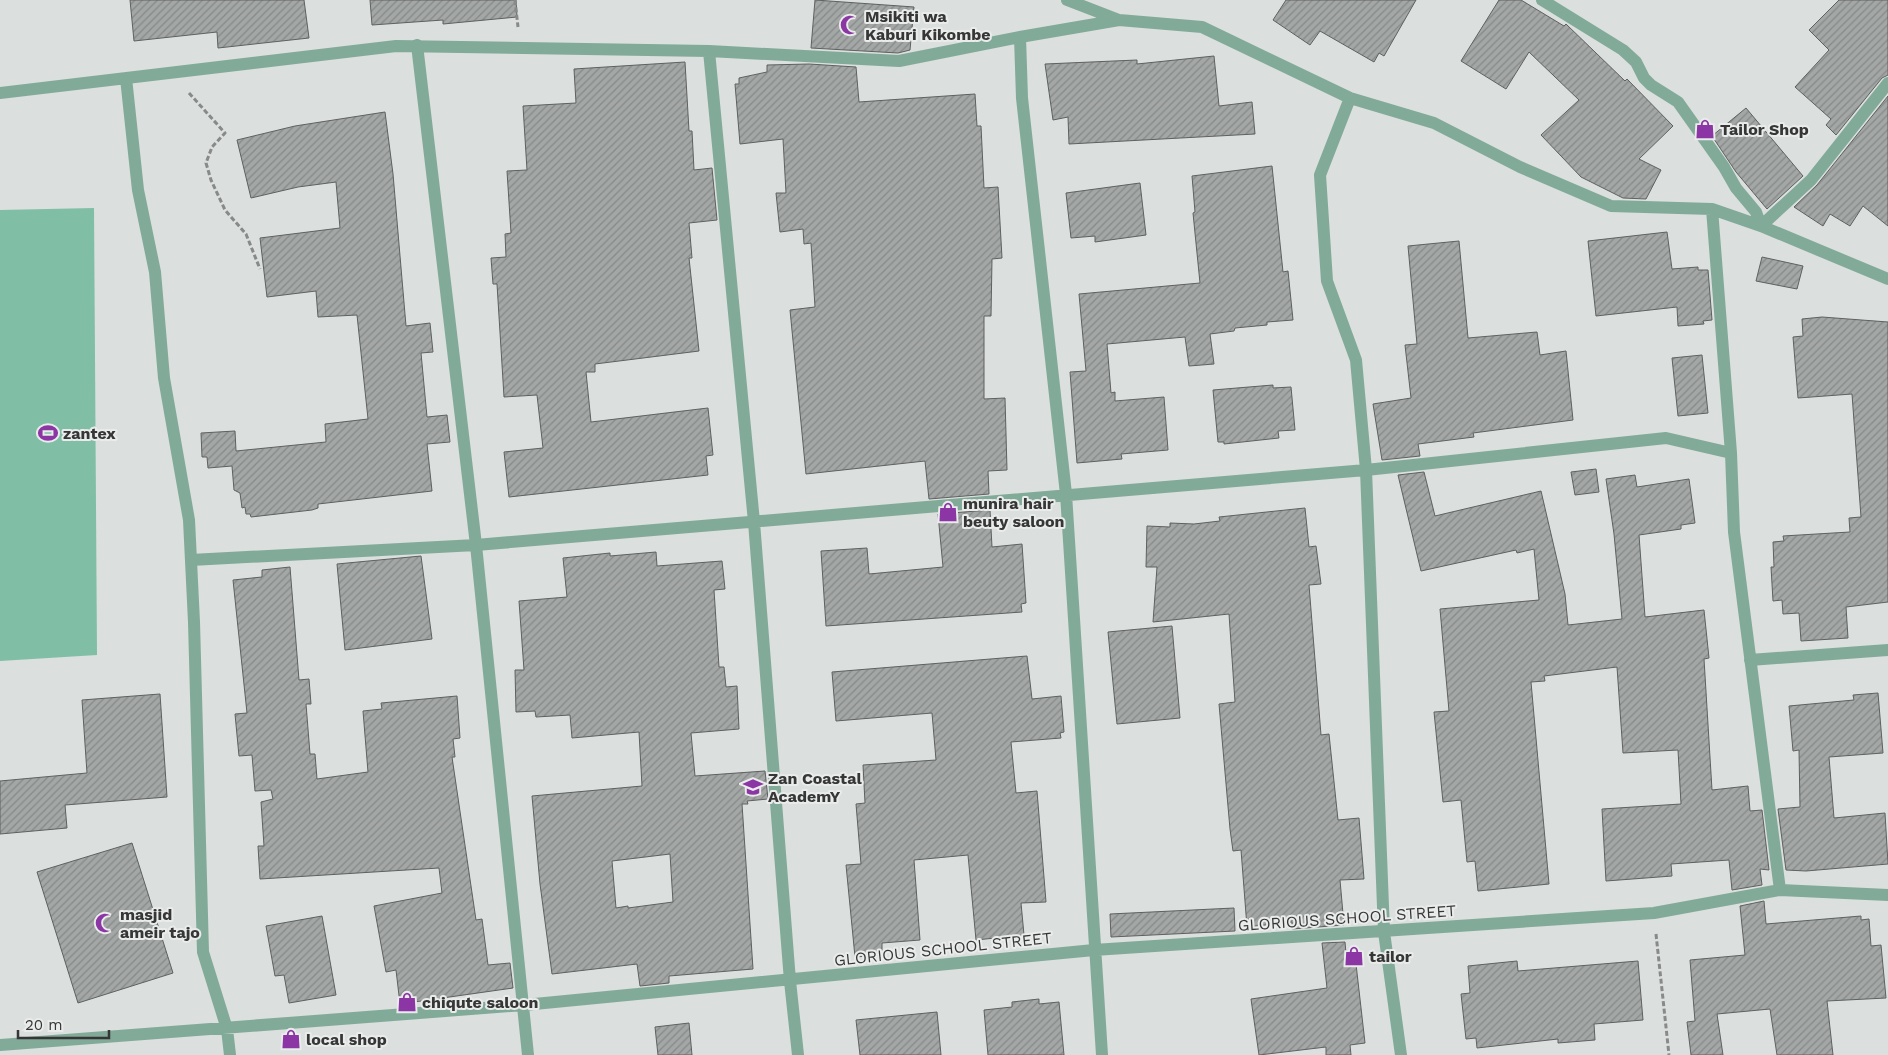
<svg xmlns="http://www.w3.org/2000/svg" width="1888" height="1055" viewBox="0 0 1888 1055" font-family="'Work Sans',sans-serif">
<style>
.garden{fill:#80bfa6}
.building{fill:url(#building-hatch);stroke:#5e6160;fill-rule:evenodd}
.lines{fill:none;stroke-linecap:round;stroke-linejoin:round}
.path{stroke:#888a89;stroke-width:3;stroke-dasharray:5 2.5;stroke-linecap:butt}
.minor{stroke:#81aa99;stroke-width:12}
.labels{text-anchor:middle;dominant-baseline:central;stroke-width:4;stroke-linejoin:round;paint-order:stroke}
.poi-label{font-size:16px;font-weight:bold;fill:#353635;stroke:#e9eceb;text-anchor:start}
.street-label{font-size:16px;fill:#353635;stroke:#e9eceb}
</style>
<defs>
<pattern id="building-hatch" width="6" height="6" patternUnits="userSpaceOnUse" patternTransform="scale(1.25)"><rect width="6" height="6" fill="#a3a7a5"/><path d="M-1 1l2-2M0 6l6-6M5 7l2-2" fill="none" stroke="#868987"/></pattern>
</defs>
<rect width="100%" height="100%" fill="#dbdfdd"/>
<path class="garden" d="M 94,208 L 97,655 L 0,661 L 0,210 Z"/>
<path class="building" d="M 130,0 L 304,0 L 309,38 L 218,48 L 217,32 L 134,41 Z
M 370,0 L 516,0 L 517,17 L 443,24 L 443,20 L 372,25 Z
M 815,0 L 914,7 L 910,50 L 898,53 L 811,48 Z
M 1286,0 L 1416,0 L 1384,56 L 1379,53 L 1374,62 L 1320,31 L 1310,45 L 1273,20 Z
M 1499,0 L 1521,0 L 1564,26 L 1566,24 L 1625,81 L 1627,79 L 1673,126 L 1639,159 L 1661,170 L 1646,199 L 1623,198 L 1581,177 L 1541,135 L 1579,100 L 1529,52 L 1506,89 L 1461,61 Z
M 1839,0 L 1888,0 L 1888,75 L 1882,78 L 1836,135 L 1826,125 L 1831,119 L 1795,87 L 1829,50 L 1809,30 Z
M 1214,56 L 1219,106 L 1252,102 L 1255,134 L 1069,144 L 1068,117 L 1053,120 L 1045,64 L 1137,60 L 1137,64 Z
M 685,62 L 689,131 L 692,131 L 694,170 L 712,168 L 717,220 L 689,223 L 692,258 L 689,258 L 699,351 L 595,364 L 595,372 L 586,372 L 591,422 L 708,408 L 713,455 L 706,456 L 708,475 L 509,497 L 504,452 L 543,448 L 537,395 L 504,397 L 497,284 L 493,284 L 491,258 L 506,257 L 505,234 L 511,233 L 507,171 L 527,170 L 523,106 L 576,103 L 574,69 Z
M 809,64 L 856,67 L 859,102 L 975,94 L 977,126 L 981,126 L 984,188 L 998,187 L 1002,258 L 992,259 L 991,316 L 984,316 L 984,399 L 1005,398 L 1007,470 L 988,471 L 989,494 L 929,499 L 925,461 L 806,474 L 790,310 L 815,307 L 811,243 L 804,244 L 803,229 L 780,232 L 776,193 L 786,193 L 783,139 L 740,144 L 735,84 L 739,84 L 739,78 L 767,72 L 767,65 Z
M 1888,96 L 1888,226 L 1863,206 L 1850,226 L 1830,214 L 1823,226 L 1794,207 L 1817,185 Z
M 1746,108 L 1803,176 L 1767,209 L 1736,172 L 1712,136 Z
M 385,112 L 393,174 L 406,326 L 430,323 L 433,352 L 421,353 L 427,417 L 447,415 L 450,442 L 427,444 L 432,491 L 318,504 L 318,508 L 312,510 L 251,517 L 250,514 L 246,514 L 245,507 L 242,508 L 240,493 L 234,490 L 232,466 L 208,468 L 207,457 L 202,457 L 201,433 L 235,431 L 236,451 L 326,442 L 325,424 L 368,419 L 357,315 L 318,317 L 316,291 L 267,297 L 260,238 L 340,228 L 336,182 L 298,187 L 251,198 L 237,140 L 295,126 Z
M 1272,166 L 1283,272 L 1288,271 L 1293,320 L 1267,322 L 1267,325 L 1235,328 L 1234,331 L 1210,334 L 1214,364 L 1189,366 L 1185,337 L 1107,344 L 1111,393 L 1115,392 L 1115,401 L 1164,397 L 1168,450 L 1121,454 L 1122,459 L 1077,463 L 1070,372 L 1086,371 L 1079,294 L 1200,283 L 1193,213 L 1195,212 L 1192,176 Z
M 1140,183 L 1146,235 L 1095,242 L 1095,236 L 1071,238 L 1066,193 Z
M 1667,232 L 1672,269 L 1698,267 L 1698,270 L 1708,270 L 1712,320 L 1703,321 L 1704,324 L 1678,326 L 1677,307 L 1596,316 L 1588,241 Z
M 1459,241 L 1468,338 L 1537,332 L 1540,355 L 1566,351 L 1573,420 L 1473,433 L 1474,437 L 1418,444 L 1420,456 L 1382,460 L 1373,404 L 1411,398 L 1405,345 L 1417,344 L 1408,246 Z
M 1762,257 L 1803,266 L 1797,289 L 1756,281 Z
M 1822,317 L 1888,322 L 1888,602 L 1846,607 L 1848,638 L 1801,641 L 1799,613 L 1783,614 L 1782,600 L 1773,601 L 1771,567 L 1774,567 L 1773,542 L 1784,541 L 1783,536 L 1850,532 L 1849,518 L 1861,517 L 1852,394 L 1798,398 L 1793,337 L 1803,336 L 1802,319 Z
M 1702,355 L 1708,413 L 1678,416 L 1672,358 Z
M 1273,385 L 1273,388 L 1291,387 L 1295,430 L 1278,431 L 1279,438 L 1224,444 L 1224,442 L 1218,442 L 1213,390 Z
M 1596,469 L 1599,492 L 1575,495 L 1571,472 Z
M 1424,472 L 1435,516 L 1541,491 L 1565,594 L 1568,625 L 1622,619 L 1614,534 L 1606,479 L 1635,475 L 1637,487 L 1689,479 L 1695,523 L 1681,525 L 1681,529 L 1639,535 L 1645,617 L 1704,610 L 1709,658 L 1704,659 L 1712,790 L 1748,786 L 1750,811 L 1762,810 L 1769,870 L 1760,869 L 1762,885 L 1732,890 L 1729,860 L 1671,864 L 1672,876 L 1606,881 L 1602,809 L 1681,804 L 1678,750 L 1623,753 L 1617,667 L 1544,676 L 1545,681 L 1531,682 L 1549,884 L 1478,891 L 1475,861 L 1467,862 L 1461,800 L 1443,802 L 1434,712 L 1449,711 L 1440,609 L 1539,600 L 1534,549 L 1517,553 L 1516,550 L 1421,571 L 1398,475 Z
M 1305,508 L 1309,547 L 1316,546 L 1321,584 L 1309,585 L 1321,735 L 1329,734 L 1338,820 L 1359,818 L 1364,879 L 1340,880 L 1344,925 L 1292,929 L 1292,922 L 1247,927 L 1241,850 L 1233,851 L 1230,829 L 1219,704 L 1235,702 L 1229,614 L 1153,622 L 1157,567 L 1146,567 L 1147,526 L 1170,527 L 1170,523 L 1194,524 L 1220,521 L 1219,517 Z
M 990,510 L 992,547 L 1022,544 L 1026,603 L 1021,604 L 1022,612 L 826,626 L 821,551 L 867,548 L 869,574 L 943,567 L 938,514 Z
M 656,552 L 657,566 L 722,561 L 725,589 L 714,590 L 719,667 L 724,667 L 726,687 L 737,686 L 739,729 L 691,733 L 695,776 L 765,771 L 768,799 L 747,801 L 748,804 L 742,804 L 753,969 L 669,976 L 669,983 L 640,986 L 637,964 L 552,974 L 540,884 L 532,796 L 642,786 L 639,732 L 572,738 L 570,715 L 536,717 L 535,711 L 516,712 L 515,670 L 524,670 L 519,601 L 567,597 L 563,558 L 610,553 L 610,556 ZM 670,854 L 673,902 L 628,908 L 628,906 L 616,908 L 612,861 Z
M 421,556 L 432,639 L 345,650 L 337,564 Z
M 290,567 L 299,680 L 309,679 L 311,704 L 306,704 L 310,754 L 315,754 L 317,779 L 368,772 L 363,711 L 382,709 L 381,703 L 457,696 L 460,738 L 453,739 L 455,757 L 452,757 L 476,920 L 482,919 L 488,965 L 510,963 L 513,988 L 400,1004 L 396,970 L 386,972 L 374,906 L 442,893 L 439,868 L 260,879 L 258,846 L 264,846 L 261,802 L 273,799 L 271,790 L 255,791 L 252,755 L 239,756 L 235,714 L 247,713 L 233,580 L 262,577 L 262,570 Z
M 1172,626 L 1180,718 L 1117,724 L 1108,632 Z
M 1027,656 L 1032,699 L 1061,696 L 1064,732 L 1060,733 L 1061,738 L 1011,742 L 1016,793 L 1037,791 L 1046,902 L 1021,903 L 1024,935 L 976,940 L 968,855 L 914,860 L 920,940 L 882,943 L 882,955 L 855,957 L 846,865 L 861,864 L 856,804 L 865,803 L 863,765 L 936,760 L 932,713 L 836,721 L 832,672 Z
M 1878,693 L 1883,753 L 1829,757 L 1834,818 L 1885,813 L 1888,864 L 1806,871 L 1786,870 L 1778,809 L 1800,807 L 1799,750 L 1793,751 L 1789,706 L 1854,700 L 1853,695 Z
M 160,694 L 167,797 L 65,805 L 67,828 L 0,834 L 0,781 L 87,773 L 82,700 Z
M 132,843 L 173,973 L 78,1003 L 37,872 Z
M 1764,901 L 1766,924 L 1861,916 L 1861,920 L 1869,919 L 1871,946 L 1881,945 L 1886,998 L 1827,1001 L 1833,1055 L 1777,1055 L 1770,1009 L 1717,1014 L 1723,1055 L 1691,1055 L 1687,1022 L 1695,1021 L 1690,960 L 1745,955 L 1740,906 Z
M 1234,908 L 1235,931 L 1111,937 L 1110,914 Z
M 322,916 L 336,995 L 289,1003 L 284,975 L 275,976 L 266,926 Z
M 1345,942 L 1347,965 L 1356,964 L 1365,1043 L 1350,1045 L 1351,1055 L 1326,1055 L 1326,1047 L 1259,1055 L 1251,999 L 1327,988 L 1322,943 Z
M 1517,961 L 1518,971 L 1638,961 L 1643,1020 L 1594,1024 L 1595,1040 L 1558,1043 L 1558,1039 L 1477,1048 L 1476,1038 L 1466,1039 L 1461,994 L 1470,993 L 1468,966 Z
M 1039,999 L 1039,1004 L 1059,1002 L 1064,1055 L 988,1055 L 984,1010 L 1012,1007 L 1012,1002 Z
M 937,1012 L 941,1055 L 860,1055 L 856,1020 Z
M 689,1023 L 692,1055 L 658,1055 L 655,1027 Z"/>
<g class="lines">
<path class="path" d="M 515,0 L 518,27
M 189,93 L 225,133 L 212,147 L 206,163 L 211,180 L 225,210 L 246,234 L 260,269
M 1656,934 L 1669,1055"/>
<path class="minor" d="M 1067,0 L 1119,20
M 1542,0 L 1623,50 L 1636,62 L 1644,78 L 1651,85 L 1678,102 L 1724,167 L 1736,188 L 1756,212 L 1761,226
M 417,45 L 476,545 L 528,1055
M 709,51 L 754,522 L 790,981 L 798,1055
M 126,78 L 138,190 L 155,272 L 164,378 L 189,520 L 194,622 L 203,952 L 227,1029 L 230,1055
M 0,93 L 396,46 L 709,51 L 899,61 L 1020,37
M 1350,98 L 1320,175 L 1327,281 L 1356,360 L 1366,470 L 1384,932 L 1401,1055
M 1712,209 L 1731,453 L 1734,532 L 1780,890
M 1761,226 L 1811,180 L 1888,83
M 191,560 L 476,545 L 1366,470 L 1666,438 L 1731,453
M 1750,660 L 1888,650
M 0,1045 L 524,1005 L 1094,950 L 1654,913 L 1780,890 L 1888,895
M 1102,1055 L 1066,494 L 1022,98 L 1020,37 L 1119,20 L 1202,27 L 1350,98 L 1434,123 L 1520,167 L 1611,206 L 1712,209 L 1761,226 L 1888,279"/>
</g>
<defs>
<symbol id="mosque-bare" viewBox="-9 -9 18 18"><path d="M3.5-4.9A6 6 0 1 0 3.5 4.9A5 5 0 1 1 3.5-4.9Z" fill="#8b36a4" stroke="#e9eceb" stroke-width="2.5" paint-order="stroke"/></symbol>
<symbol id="shop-bare" viewBox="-9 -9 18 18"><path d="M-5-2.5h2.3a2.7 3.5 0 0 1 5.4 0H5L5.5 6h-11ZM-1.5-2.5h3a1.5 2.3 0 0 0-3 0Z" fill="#8b36a4" stroke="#e9eceb" stroke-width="2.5" paint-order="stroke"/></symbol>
<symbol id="stadium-bare" viewBox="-9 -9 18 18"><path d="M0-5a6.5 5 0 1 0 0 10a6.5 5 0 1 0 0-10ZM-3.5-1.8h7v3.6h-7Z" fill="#8b36a4" stroke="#e9eceb" stroke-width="2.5" paint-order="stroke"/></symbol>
<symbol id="school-bare" viewBox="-9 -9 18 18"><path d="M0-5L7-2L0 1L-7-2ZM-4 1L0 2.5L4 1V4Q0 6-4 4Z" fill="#8b36a4" stroke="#e9eceb" stroke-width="2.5" paint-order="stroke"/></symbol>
</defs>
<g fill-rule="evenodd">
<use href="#mosque-bare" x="836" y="11" width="28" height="28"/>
<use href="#shop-bare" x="1691" y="115" width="28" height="28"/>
<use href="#stadium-bare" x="34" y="419" width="28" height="28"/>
<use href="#shop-bare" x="934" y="498" width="28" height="28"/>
<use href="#school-bare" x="739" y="773" width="28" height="28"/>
<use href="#mosque-bare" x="91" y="909" width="28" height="28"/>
<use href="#shop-bare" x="1340" y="942" width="28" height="28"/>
<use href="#shop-bare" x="393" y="988" width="28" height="28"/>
<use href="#shop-bare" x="277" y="1025" width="28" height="28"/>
</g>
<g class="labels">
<g class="poi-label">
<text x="865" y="16">Msikiti wa<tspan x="865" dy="18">Kaburi Kikombe</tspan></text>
<text x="1720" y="129">Tailor Shop</text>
<text x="63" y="433">zantex</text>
<text x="963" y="503">munira hair<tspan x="963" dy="18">beuty saloon</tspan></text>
<text x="768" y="778">Zan Coastal<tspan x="768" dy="18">AcademY</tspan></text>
<text x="120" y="914">masjid<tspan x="120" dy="18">ameir tajo</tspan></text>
<text x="1369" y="956">tailor</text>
<text x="422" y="1002">chiqute saloon</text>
<text x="306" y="1039">local shop</text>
</g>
<g class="street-label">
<text transform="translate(1347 918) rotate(-4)">GLORIOUS SCHOOL STREET</text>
<text transform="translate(943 949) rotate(-6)">GLORIOUS SCHOOL STREET</text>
</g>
</g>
<path d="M18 1030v8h91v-8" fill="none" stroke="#353635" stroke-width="2.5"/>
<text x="25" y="1030" font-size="15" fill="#353635" stroke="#e9eceb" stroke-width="4" paint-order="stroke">20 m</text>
</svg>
